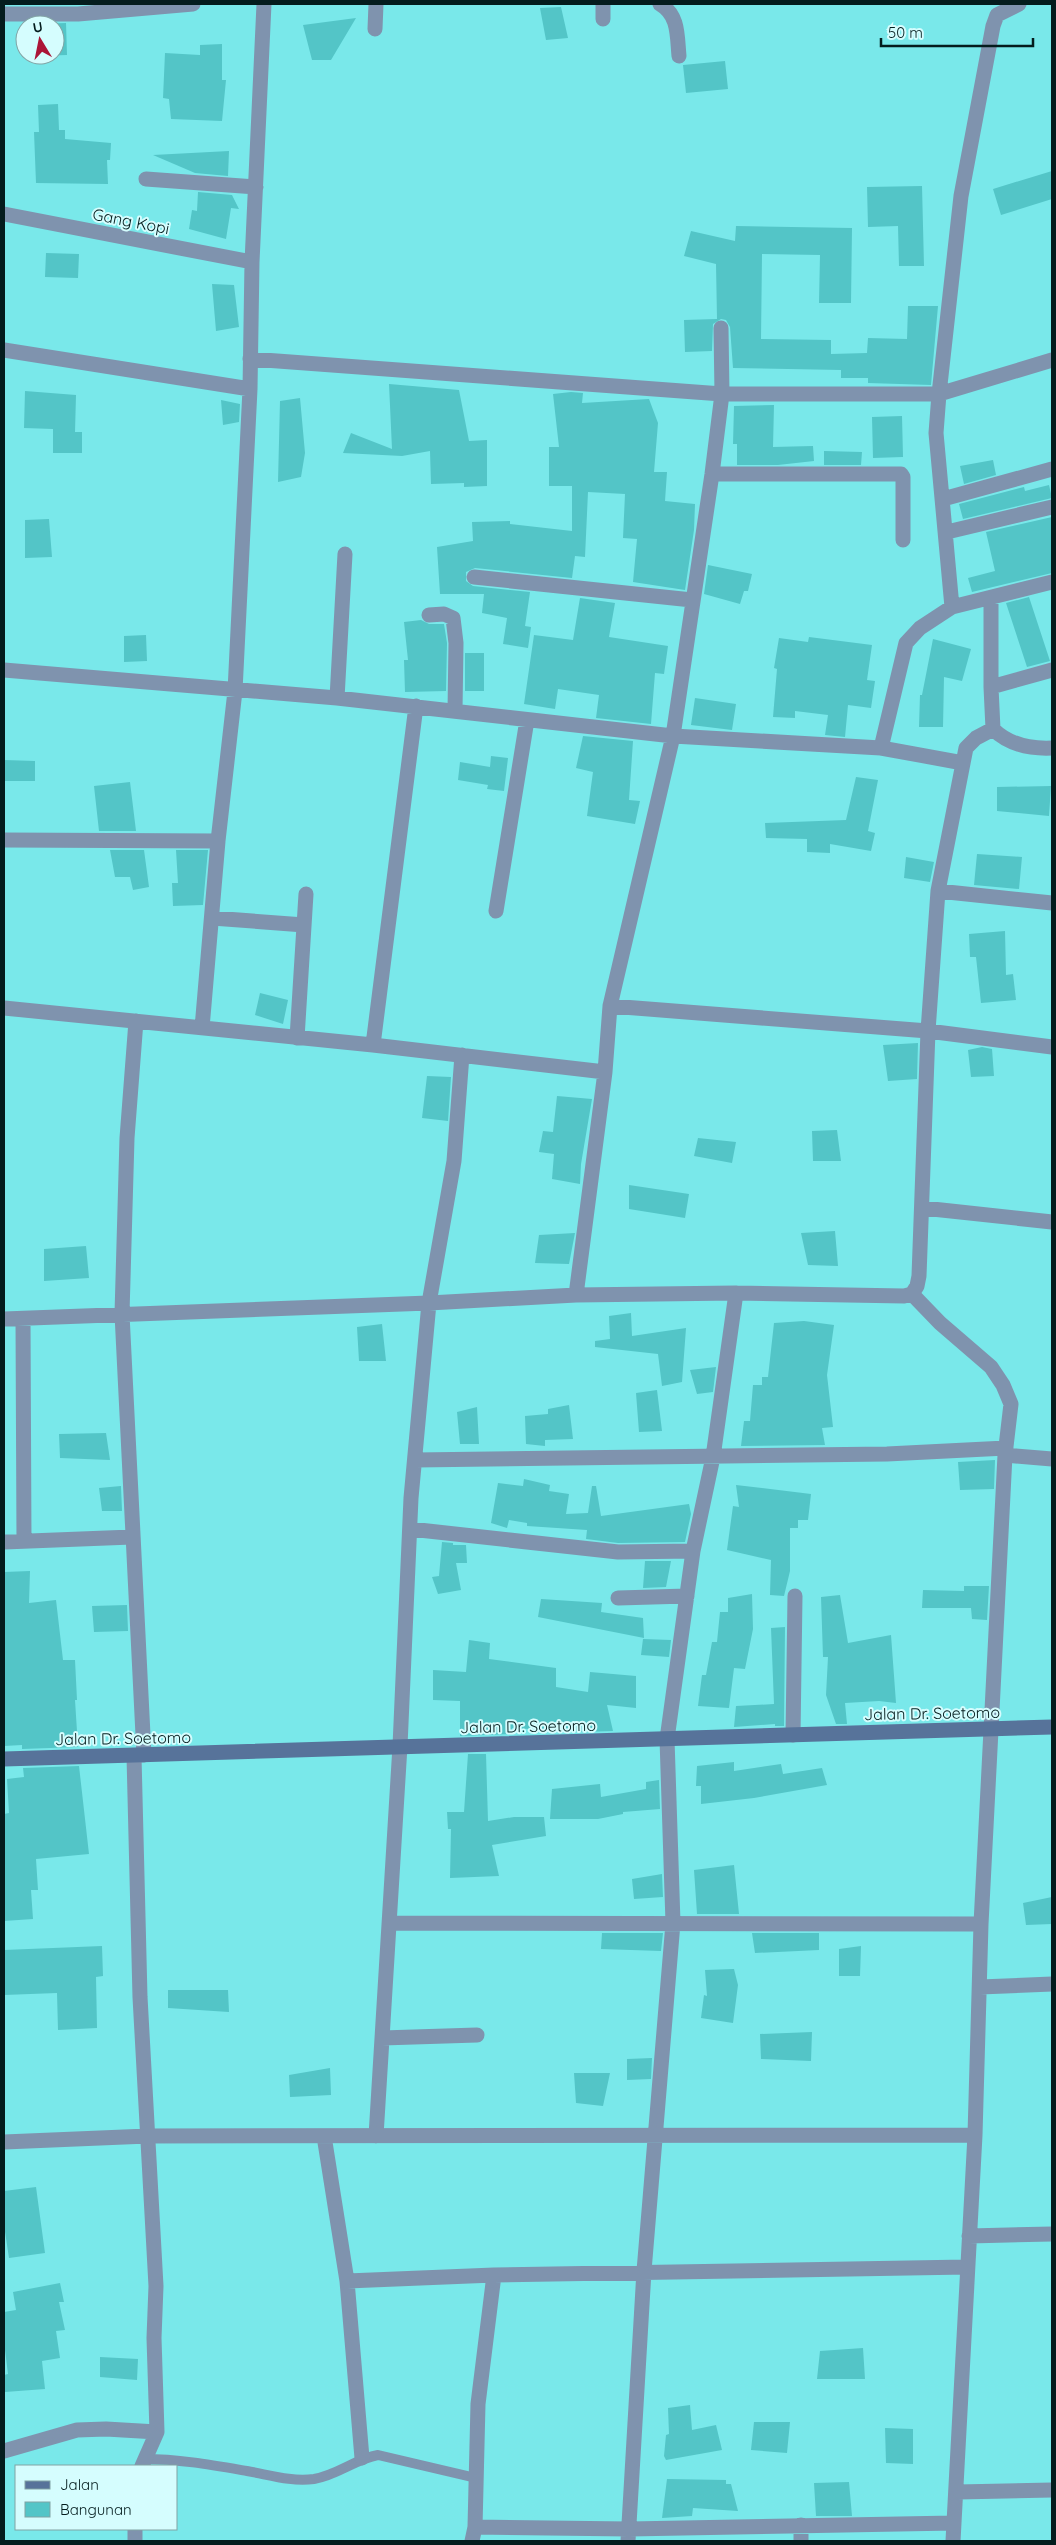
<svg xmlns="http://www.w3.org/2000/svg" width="1056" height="2545" viewBox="0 0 1056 2545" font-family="Quicksand,sans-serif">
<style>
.building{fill:#53c5c7}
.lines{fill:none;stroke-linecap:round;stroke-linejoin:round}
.lane{stroke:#7f93ae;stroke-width:10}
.street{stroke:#7f93ae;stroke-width:15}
.secondary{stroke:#57739a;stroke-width:15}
.labels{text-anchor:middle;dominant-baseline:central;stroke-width:4;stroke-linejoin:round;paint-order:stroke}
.street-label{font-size:16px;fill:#041c1d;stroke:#d5fdfe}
</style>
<rect width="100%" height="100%" fill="#79e8ea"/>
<path class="building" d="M 561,7 L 568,38 L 546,40 L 540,8 Z
M 356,18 L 331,60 L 312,60 L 303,25 Z
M 66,23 L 67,55 L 36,56 L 55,55 L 55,25 L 35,24 Z
M 222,44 L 222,80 L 226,80 L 222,121 L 171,119 L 169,99 L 163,98 L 165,53 L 200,55 L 200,45 Z
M 725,61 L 728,89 L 686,93 L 683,65 Z
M 58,104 L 59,130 L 65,130 L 65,139 L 111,143 L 110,160 L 107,160 L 108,184 L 36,183 L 34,132 L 39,132 L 38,105 Z
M 229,151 L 228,176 L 195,173 L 153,155 Z
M 1052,171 L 1052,199 L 1001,215 L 993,189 Z
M 922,186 L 924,266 L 899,266 L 898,226 L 868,227 L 867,187 Z
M 198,192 L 232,195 L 239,209 L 231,208 L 226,239 L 189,229 L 192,210 L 197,211 Z
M 736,226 L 852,228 L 851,303 L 819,303 L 820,255 L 762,254 L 761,339 L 831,340 L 831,354 L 867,353 L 868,338 L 907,339 L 908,306 L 938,306 L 931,385 L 868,383 L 868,378 L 841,378 L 841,370 L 733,368 L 730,327 L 726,320 L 721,319 L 713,324 L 712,351 L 685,352 L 684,320 L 717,319 L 716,264 L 684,256 L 691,231 L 735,241 Z
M 46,253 L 79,254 L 78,278 L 45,277 Z
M 212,284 L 234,285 L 239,327 L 216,331 Z
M 389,384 L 459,390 L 469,441 L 487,440 L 487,486 L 464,487 L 464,483 L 431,484 L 430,451 L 402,456 L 343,453 L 351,433 L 392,449 Z
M 25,391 L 76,395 L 75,432 L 82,432 L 82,453 L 53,453 L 53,429 L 24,428 Z
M 571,392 L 583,393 L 582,403 L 649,399 L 658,423 L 654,472 L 667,472 L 665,501 L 695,504 L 694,530 L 685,590 L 633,582 L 637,539 L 623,538 L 625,494 L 588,492 L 585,557 L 575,556 L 572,578 L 475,568 L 466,572 L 466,581 L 473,586 L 530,592 L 525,626 L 531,627 L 528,648 L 503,644 L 507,618 L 482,613 L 484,594 L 440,594 L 437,547 L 473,541 L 472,522 L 510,521 L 510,524 L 572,531 L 572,486 L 549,486 L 549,447 L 559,447 L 553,394 Z
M 300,398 L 305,453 L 301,477 L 278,482 L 280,401 Z
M 221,400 L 240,404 L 239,422 L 223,425 Z
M 774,405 L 773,447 L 813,446 L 814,461 L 778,465 L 737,465 L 737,444 L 733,444 L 734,406 Z
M 902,416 L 903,457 L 873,458 L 872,417 Z
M 824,451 L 862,452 L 861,465 L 824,465 Z
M 993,460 L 996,475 L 964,484 L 960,466 Z
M 1049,485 L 1052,498 L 963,519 L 959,504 L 1024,487 L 1025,491 Z
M 1052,517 L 1052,573 L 972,592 L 968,578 L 995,571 L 986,532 Z
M 49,519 L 52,557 L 25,558 L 25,520 Z
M 708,565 L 752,574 L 748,591 L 744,591 L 740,604 L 704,594 Z
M 1029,597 L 1050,661 L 1027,667 L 1006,603 Z
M 580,598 L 615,603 L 609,637 L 668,646 L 664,674 L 655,673 L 651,724 L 596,718 L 599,695 L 558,689 L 555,709 L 524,704 L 534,635 L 573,640 Z
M 421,620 L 429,624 L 444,624 L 447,643 L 446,691 L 405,692 L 404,660 L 408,660 L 404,622 Z
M 146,635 L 147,661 L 124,662 L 124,636 Z
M 809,637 L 872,645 L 867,680 L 875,681 L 871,708 L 848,705 L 845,737 L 825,735 L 828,715 L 795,711 L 795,718 L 773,717 L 777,669 L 774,668 L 779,638 L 808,642 Z
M 933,639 L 971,649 L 962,681 L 944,677 L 943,727 L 919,727 L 920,695 L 922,695 Z
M 465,653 L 484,653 L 484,691 L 465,691 Z
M 695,698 L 736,704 L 732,730 L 691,725 Z
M 583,736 L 633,741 L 629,800 L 640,801 L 635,824 L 587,816 L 593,772 L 576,768 Z
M 491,756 L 508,758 L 504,791 L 487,789 L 488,785 L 458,780 L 460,762 L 490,767 Z
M 4,760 L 35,761 L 35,781 L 4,781 Z
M 856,777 L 878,780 L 868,831 L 875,833 L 871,851 L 830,844 L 830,853 L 807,852 L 807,839 L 766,838 L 765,823 L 846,820 Z
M 130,782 L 136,831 L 99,831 L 94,786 Z
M 1051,786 L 1049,816 L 997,811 L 997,787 Z
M 110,850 L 144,850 L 149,887 L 133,890 L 130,877 L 115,877 Z
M 176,850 L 208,850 L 203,905 L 173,906 L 172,883 L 178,883 Z
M 977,854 L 1022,857 L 1019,889 L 974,885 Z
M 906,857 L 934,862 L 930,882 L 904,878 Z
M 1005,931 L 1006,975 L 1013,974 L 1016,1000 L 981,1003 L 976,957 L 970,957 L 969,934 Z
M 260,993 L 288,1000 L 283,1024 L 255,1015 Z
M 918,1043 L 917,1079 L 888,1081 L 883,1045 Z
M 982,1047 L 992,1049 L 994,1076 L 971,1077 L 968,1050 Z
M 427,1076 L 451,1077 L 448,1121 L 422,1118 Z
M 557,1096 L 592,1099 L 581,1164 L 580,1184 L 552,1179 L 554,1154 L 539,1152 L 543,1131 L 553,1132 Z
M 837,1130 L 841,1161 L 813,1161 L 812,1131 Z
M 698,1138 L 736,1142 L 732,1163 L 694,1156 Z
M 629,1185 L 689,1194 L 685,1218 L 629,1209 Z
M 835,1231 L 838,1266 L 808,1265 L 801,1233 Z
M 575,1233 L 569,1264 L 535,1263 L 539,1235 Z
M 86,1246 L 89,1278 L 44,1281 L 44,1249 Z
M 631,1313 L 632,1336 L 686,1328 L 682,1382 L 662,1386 L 658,1354 L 595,1347 L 595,1341 L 610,1339 L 609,1316 Z
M 804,1321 L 834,1325 L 827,1375 L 833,1427 L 822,1428 L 825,1445 L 741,1446 L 744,1421 L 750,1421 L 753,1385 L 762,1385 L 762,1377 L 768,1377 L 774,1323 Z
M 382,1324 L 386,1361 L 359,1361 L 357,1327 Z
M 716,1367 L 713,1392 L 697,1394 L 690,1370 Z
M 657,1390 L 662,1431 L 639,1432 L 636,1393 Z
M 569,1405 L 573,1439 L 545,1440 L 545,1446 L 526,1444 L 525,1416 L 548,1414 L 548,1409 Z
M 477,1407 L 479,1444 L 460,1444 L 457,1412 Z
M 106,1433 L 110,1460 L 60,1458 L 59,1434 Z
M 995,1460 L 994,1489 L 960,1490 L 958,1462 Z
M 524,1479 L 550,1485 L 549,1491 L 569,1494 L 566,1514 L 588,1513 L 592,1486 L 596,1486 L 601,1516 L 689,1504 L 691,1514 L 685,1542 L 618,1543 L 586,1539 L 587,1530 L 527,1526 L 527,1523 L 509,1520 L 507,1528 L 491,1523 L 498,1483 L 523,1486 Z
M 736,1485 L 811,1494 L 808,1520 L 798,1520 L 798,1528 L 790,1528 L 790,1571 L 784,1596 L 770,1595 L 771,1560 L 727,1550 L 733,1506 L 739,1507 Z
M 121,1486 L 122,1511 L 102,1511 L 99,1488 Z
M 442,1542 L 453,1543 L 453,1545 L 466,1545 L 467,1563 L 456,1563 L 461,1590 L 438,1594 L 432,1577 L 439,1576 Z
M 645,1561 L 671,1561 L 666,1587 L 643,1588 Z
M 30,1571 L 29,1603 L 56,1600 L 63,1660 L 75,1660 L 77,1700 L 75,1700 L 78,1747 L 22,1749 L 22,1745 L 4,1746 L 4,1572 Z
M 964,1586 L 989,1586 L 987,1620 L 972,1619 L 971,1608 L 922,1608 L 923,1590 L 964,1591 Z
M 752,1594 L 753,1629 L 745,1669 L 734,1668 L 729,1708 L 698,1706 L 702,1675 L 706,1675 L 712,1642 L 717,1642 L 720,1612 L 728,1612 L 728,1598 Z
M 840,1595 L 848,1643 L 891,1635 L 896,1703 L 879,1701 L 845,1703 L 847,1724 L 836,1724 L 826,1695 L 828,1657 L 823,1657 L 821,1597 Z
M 541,1599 L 602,1603 L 601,1612 L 643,1618 L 644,1638 L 538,1617 Z
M 127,1605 L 128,1631 L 94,1632 L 92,1606 Z
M 785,1627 L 784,1726 L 775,1726 L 775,1724 L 734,1727 L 736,1706 L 774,1704 L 771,1628 Z
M 643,1639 L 671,1640 L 669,1657 L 641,1655 Z
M 469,1640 L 490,1643 L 489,1659 L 556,1668 L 556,1687 L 588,1692 L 590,1672 L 636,1676 L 636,1708 L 607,1705 L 613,1731 L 580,1732 L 512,1728 L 512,1734 L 460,1736 L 460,1701 L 433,1700 L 433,1670 L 466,1672 Z
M 468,1754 L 486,1754 L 488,1821 L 514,1817 L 544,1817 L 546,1836 L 492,1845 L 499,1876 L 450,1878 L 451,1829 L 448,1829 L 447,1812 L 464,1812 Z
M 734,1762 L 734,1771 L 781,1764 L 783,1774 L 822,1768 L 827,1785 L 754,1798 L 701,1804 L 701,1786 L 696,1786 L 697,1766 Z
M 79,1766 L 89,1854 L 36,1859 L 38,1890 L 31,1890 L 33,1919 L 4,1921 L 4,1814 L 9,1813 L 7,1779 L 24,1777 L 23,1768 Z
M 659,1780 L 660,1809 L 623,1812 L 623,1814 L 598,1819 L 550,1819 L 552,1789 L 600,1784 L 601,1797 L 646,1789 L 646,1782 Z
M 734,1865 L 739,1914 L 697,1914 L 694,1870 Z
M 662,1874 L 663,1897 L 634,1899 L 632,1879 Z
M 1052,1897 L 1052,1924 L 1026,1925 L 1023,1903 Z
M 602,1933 L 663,1933 L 661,1951 L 601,1949 Z
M 752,1933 L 819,1933 L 819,1950 L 755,1953 Z
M 102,1946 L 103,1976 L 96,1977 L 97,2028 L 58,2030 L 57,1993 L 4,1995 L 4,1950 Z
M 861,1946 L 860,1976 L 839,1976 L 839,1949 Z
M 734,1969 L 738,1985 L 733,2023 L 701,2018 L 704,1995 L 707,1996 L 705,1970 Z
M 168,1990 L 228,1990 L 229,2012 L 168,2008 Z
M 812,2032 L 811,2061 L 761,2059 L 760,2034 Z
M 652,2058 L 651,2079 L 627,2080 L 627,2059 Z
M 330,2068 L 331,2095 L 290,2097 L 289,2075 Z
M 574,2073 L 610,2073 L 603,2106 L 576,2103 Z
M 36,2187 L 45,2253 L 9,2258 L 4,2225 L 4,2191 Z
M 60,2283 L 64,2302 L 59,2302 L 65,2330 L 56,2331 L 60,2358 L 42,2361 L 45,2389 L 5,2392 L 4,2375 L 8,2374 L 4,2342 L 4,2312 L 16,2310 L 13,2292 Z
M 863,2348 L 865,2379 L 817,2379 L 820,2351 Z
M 100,2357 L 138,2359 L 137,2380 L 100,2377 Z
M 690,2405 L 692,2430 L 716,2425 L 722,2450 L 666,2460 L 664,2456 L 666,2435 L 669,2434 L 668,2408 Z
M 754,2422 L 790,2422 L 787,2453 L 751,2450 Z
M 885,2428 L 913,2429 L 913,2464 L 886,2463 Z
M 667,2479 L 726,2480 L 726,2484 L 731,2484 L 738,2511 L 693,2508 L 692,2516 L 662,2518 Z
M 849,2482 L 852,2516 L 816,2516 L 814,2483 Z"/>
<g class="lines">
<path class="lane" d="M 144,2459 C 179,2459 212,2465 247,2471 C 270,2475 291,2482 314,2479 C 338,2475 355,2459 378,2455 L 476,2478"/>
<path class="street" d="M 603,4 L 603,19
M 660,4 C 679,15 677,36 679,56
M 4,14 L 78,14 L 193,4
M 375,29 L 376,4
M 146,179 L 256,187
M 4,214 L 252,262
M 4,350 L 250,389
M 250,359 L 722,394 L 939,394 L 1052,360
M 712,474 L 901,474 L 903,477 L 903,540
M 943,499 L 1052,469
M 947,532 L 1052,507
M 474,577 L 692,600
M 991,598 L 991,687
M 952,607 L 936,433 L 939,394 L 961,196 L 993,26 L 997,15 L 1019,4
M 429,615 L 444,614 L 453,618 L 456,643 L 455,711
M 4,670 L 337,698 L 673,736 L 881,748 L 963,763
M 337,698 L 345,554
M 993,729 C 1009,745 1030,749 1052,748
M 881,748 L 906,643 L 920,628 L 952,607 L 1052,582
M 4,840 L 218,841
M 938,891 L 1052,903
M 496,911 L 527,720
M 212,918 L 304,925
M 610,1006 L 928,1031 L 1052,1047
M 4,1008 L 373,1045 L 605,1072
M 136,1021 L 127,1138 L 122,1314 L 144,1755
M 202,1028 L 218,841 L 235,691 L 250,389 L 252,262 L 264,4
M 297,1038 L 306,894
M 373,1045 L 416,706
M 923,1208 L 1052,1222
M 912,1294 L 940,1323 L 991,1367 L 1003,1385 L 1011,1404 L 1005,1455 L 991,1730 L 981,1924 L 975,2135 L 953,2541
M 576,1295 L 605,1072 L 610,1006 L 673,736 L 712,474 L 722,394 L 721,328
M 4,1319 L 429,1303 L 576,1295 L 736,1293 L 904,1296 L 912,1294 L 917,1286 L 919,1276 L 928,1031 L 938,891 L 966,748 L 976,738 L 993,729 L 991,687 L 1052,670
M 23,1319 L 24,1541
M 1005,1455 L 1052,1459
M 415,1460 L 887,1454 L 1006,1448
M 410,1529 L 618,1552 L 693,1551
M 4,1542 L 132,1537
M 618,1598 L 687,1596
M 793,1735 L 795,1596
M 134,1756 L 140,1997 L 156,2286 L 154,2338 L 157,2432 L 142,2466
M 389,1923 L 981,1924
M 980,1987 L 1052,1984
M 382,2038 L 477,2035
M 324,2136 L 347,2281 L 362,2458
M 376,2136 L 400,1746 L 411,1498 L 429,1303 L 454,1161 L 462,1055
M 4,2142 L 148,2136 L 975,2135
M 969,2236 L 1052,2234
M 347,2281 L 494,2275
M 4,2451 L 77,2430 L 106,2429 L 157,2432
M 957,2492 L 1052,2490
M 475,2527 L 629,2529 L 954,2523
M 135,2529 L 135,2541
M 472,2541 L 475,2527 L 478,2404 L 494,2275 L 967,2267
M 628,2541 L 644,2271 L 673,1923 L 667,1739 L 693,1551 L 713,1457 L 736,1293
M 801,2541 L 801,2525"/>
<path class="secondary" d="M 4,1759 L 1052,1727"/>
</g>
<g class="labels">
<g class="street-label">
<text transform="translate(131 221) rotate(11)">Gang Kopi</text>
<text transform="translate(932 1713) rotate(-1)">Jalan Dr. Soetomo</text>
<text transform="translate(528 1726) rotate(-1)">Jalan Dr. Soetomo</text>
<text transform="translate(123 1738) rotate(-1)">Jalan Dr. Soetomo</text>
</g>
</g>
<rect width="1056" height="2545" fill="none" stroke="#041c1d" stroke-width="10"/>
<rect x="15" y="2465" width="162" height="65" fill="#d5fdfe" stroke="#81a3a4"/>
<rect x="25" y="2481" width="25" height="8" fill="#57739a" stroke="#81a3a4"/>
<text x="60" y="2490" font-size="15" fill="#041c1d">Jalan</text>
<rect x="25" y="2502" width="25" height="15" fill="#53c5c7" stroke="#81a3a4"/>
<text x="60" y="2515" font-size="15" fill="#041c1d">Bangunan</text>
<g transform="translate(40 40) rotate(350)"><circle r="24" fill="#d5fdfe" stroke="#81a3a4"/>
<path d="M0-4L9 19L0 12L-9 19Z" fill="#ab1537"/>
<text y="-8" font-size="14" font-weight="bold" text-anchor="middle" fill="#041c1d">U</text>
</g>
<path d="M881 38v8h152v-8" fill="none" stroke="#041c1d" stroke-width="2.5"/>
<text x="888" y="38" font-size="15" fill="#041c1d" stroke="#d5fdfe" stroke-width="4" paint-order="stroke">50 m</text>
</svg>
